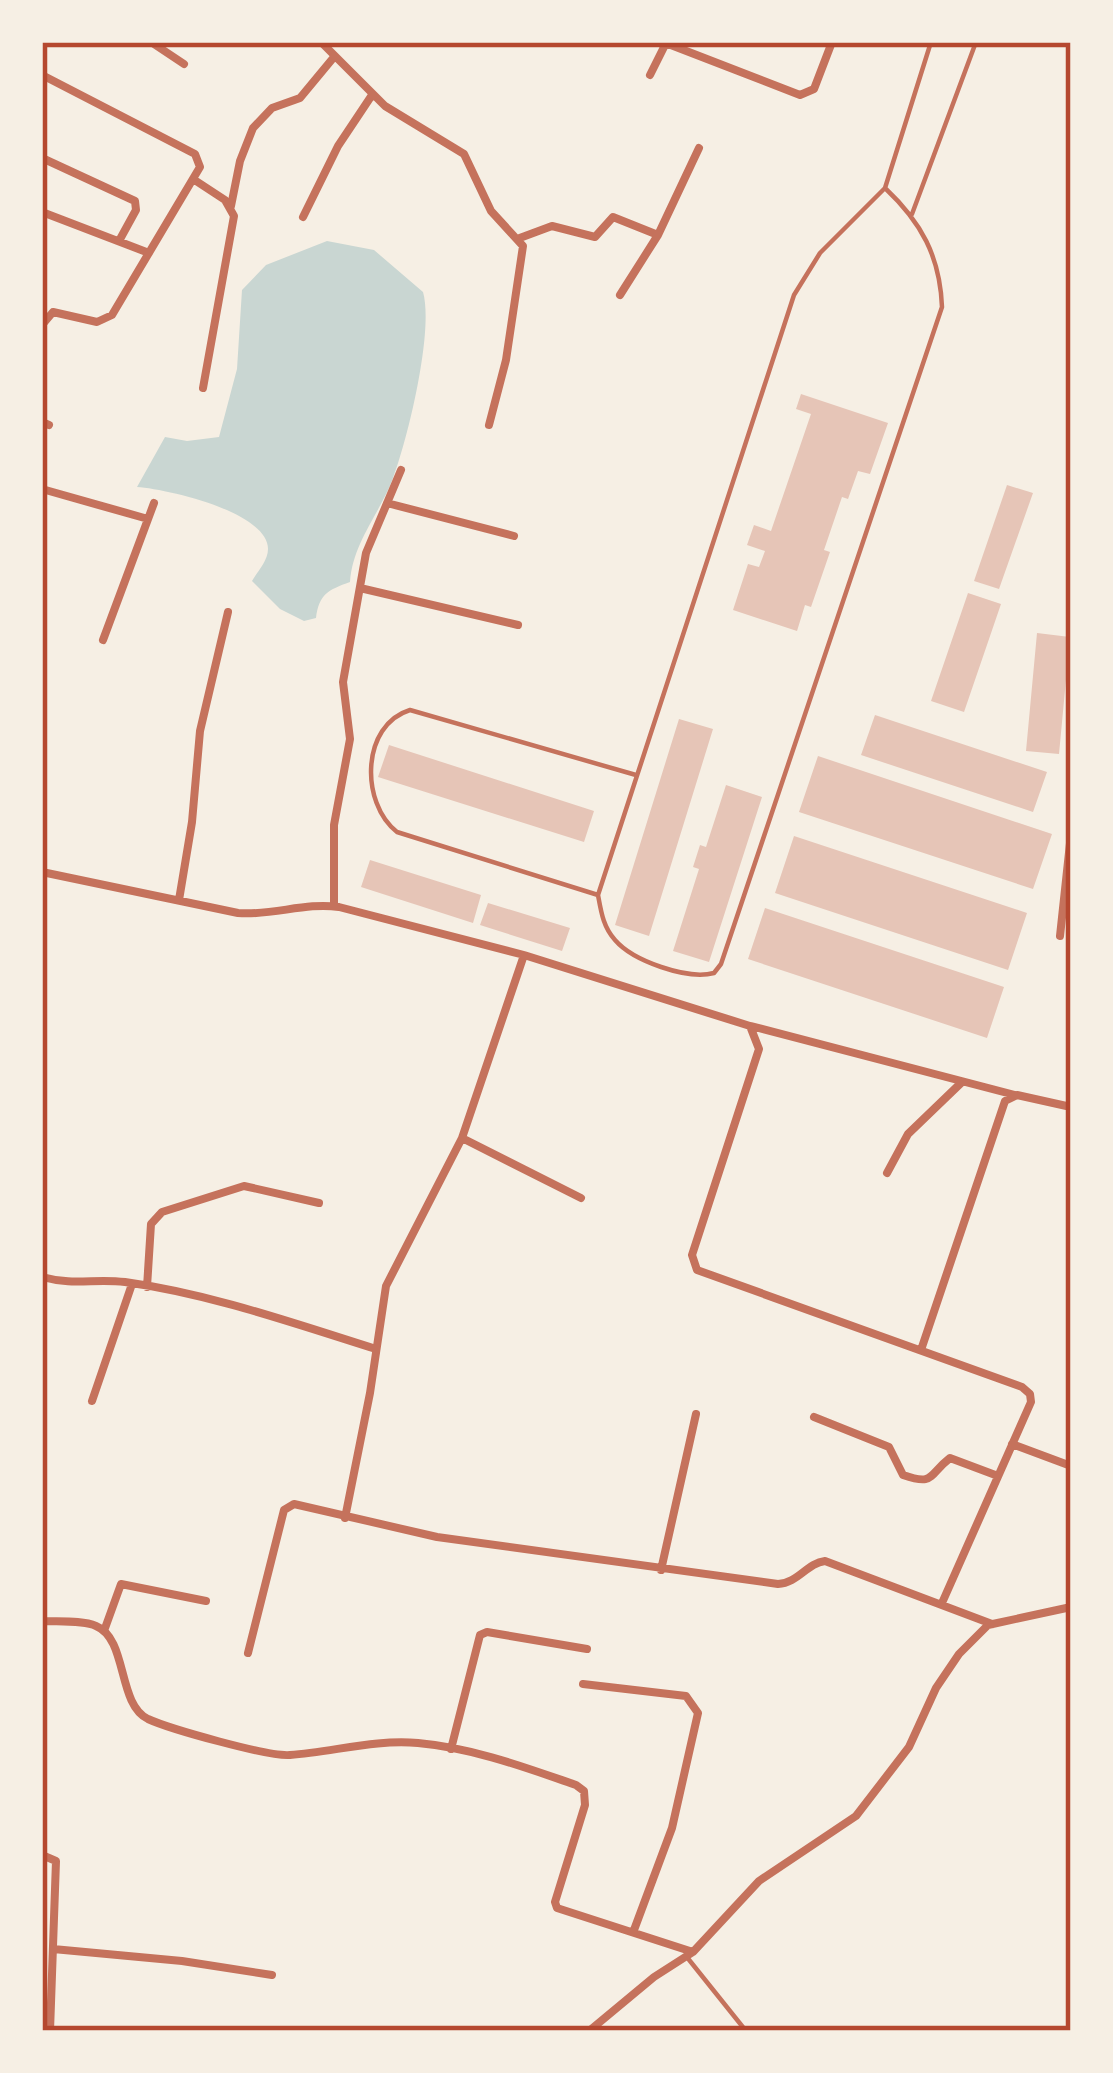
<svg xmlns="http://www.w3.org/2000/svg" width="1113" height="2073" viewBox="0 0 1113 2073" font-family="'Nunito Sans',sans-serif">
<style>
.water{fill:#c9d6d2}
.building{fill:#e6c5b7}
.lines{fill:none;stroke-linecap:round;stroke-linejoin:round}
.service{stroke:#c5725c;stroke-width:4.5}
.minor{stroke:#c5725c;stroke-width:8}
.neatline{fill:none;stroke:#b5482f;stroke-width:4.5}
</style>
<rect width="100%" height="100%" fill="#f6efe4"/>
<path class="water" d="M 327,241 L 374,250 L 423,292 C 434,330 408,439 393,478 C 379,515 353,542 350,582 C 328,590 319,594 316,618 L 304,621 L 280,609 L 252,581 C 257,572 268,561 268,549 C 268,512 167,489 137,487 L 165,437 L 187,441 L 219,437 L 237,369 L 242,290 L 266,265 Z"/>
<path class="building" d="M 801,394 L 888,423 L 870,474 L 858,471 L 848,499 L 842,497 L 824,550 L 830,552 L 811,607 L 805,605 L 797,631 L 733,610 L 748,564 L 759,567 L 765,551 L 747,545 L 754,525 L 771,531 L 811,414 L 796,409 Z
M 1007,485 L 1033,493 L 999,589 L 974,581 Z
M 968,593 L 1001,604 L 964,712 L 931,701 Z
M 1037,633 L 1070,637 L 1059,754 L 1026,751 Z
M 875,715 L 1047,772 L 1033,812 L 861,755 Z
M 679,719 L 713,729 L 649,936 L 615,925 Z
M 389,745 L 594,811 L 584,842 L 378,777 Z
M 818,756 L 1052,834 L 1033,889 L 799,812 Z
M 726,785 L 762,797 L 709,962 L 673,951 L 699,869 L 693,867 L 700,845 L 706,847 Z
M 794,836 L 1027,913 L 1008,970 L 775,893 Z
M 370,860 L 481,895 L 473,923 L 361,887 Z
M 488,903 L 570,928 L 562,951 L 480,925 Z
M 765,908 L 1004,987 L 987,1038 L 748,959 Z"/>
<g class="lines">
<path class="service" d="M 885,188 C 921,222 940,256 942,307 L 721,964 L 714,973 C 687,980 633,961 615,940 C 603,927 601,911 598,895 L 794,295 L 820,253 L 885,188 L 931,42
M 912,214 L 976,42
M 598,895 L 397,832 C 360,803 361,725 410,710 L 636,775
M 686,1956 L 746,2031"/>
<path class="minor" d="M 151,42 L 184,64
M 321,42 L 385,106 L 464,154 L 491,211 L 523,246 L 506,360 L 489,425
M 663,42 L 800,95 L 814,89 L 832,42
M 42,75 L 195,154 L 200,167 L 112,315 L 97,322 L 53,312 L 42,325
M 650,75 L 666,43
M 42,158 L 135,201 L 136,210 L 119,241
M 193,179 L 225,200 L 234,216 L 203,388
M 231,206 L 240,161 L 253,128 L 272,108 L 300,98 L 334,57
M 42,212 L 149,253
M 303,217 L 338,146 L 372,95
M 517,239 L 552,226 L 595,237 L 613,217 L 658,235
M 620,295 L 658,235 L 699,148
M 42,422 L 49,425
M 42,489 L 148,519
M 387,503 L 514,536
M 360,588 L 518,625
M 103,640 L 154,503
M 42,872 L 238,913 C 273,916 305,902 339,907 L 524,955 L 750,1026 L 759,1049 L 692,1255 L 697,1270 L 1022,1387 L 1030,1394 L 1031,1402 L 942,1603
M 179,900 L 192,822 L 200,731 L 228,612
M 334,906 L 334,825 L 350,739 L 343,682 L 366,553 L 401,470
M 1060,936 L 1071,834
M 751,1026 L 1015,1095
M 462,1138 L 581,1198
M 887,1173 L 908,1134 L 962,1082
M 42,1277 C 75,1286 94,1278 125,1282 C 211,1294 293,1323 376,1349
M 147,1287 L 151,1224 L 162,1212 L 244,1186 L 319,1203
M 921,1350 L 1005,1101 L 1017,1095 L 1071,1107
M 92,1401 L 132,1284
M 814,1417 L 889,1447 L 903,1475 C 935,1486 928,1475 950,1458 L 998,1476
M 1012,1444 L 1071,1466
M 345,1518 L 370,1393 L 386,1286 L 462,1138 L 524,955
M 661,1570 L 696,1414
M 42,1621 C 58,1622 82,1620 96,1626 C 128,1639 117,1704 148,1719 C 170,1729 269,1757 290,1755 C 333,1752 375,1739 418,1743 C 473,1748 524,1767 576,1785 L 584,1791 L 585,1805 L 555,1902 L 557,1908 L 693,1952
M 104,1631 L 121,1584 L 206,1601
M 248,1653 L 284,1510 L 294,1504 L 437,1537 L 778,1584 C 798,1583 807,1563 825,1561 L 992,1624
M 583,1684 L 686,1696 L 698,1713 L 672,1828 L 634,1930
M 451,1749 L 480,1635 L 487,1632 L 587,1649
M 42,1855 L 56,1861 L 50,2031
M 53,1949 L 182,1961 L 272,1975
M 589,2031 L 654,1977 L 693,1952 L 759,1881 L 856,1816 L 909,1747 L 936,1688 L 959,1654 L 988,1625 L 1071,1607"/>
</g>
<rect width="1113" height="2073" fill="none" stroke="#f6efe4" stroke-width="90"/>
<rect x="45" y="45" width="1023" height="1983" class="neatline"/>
</svg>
